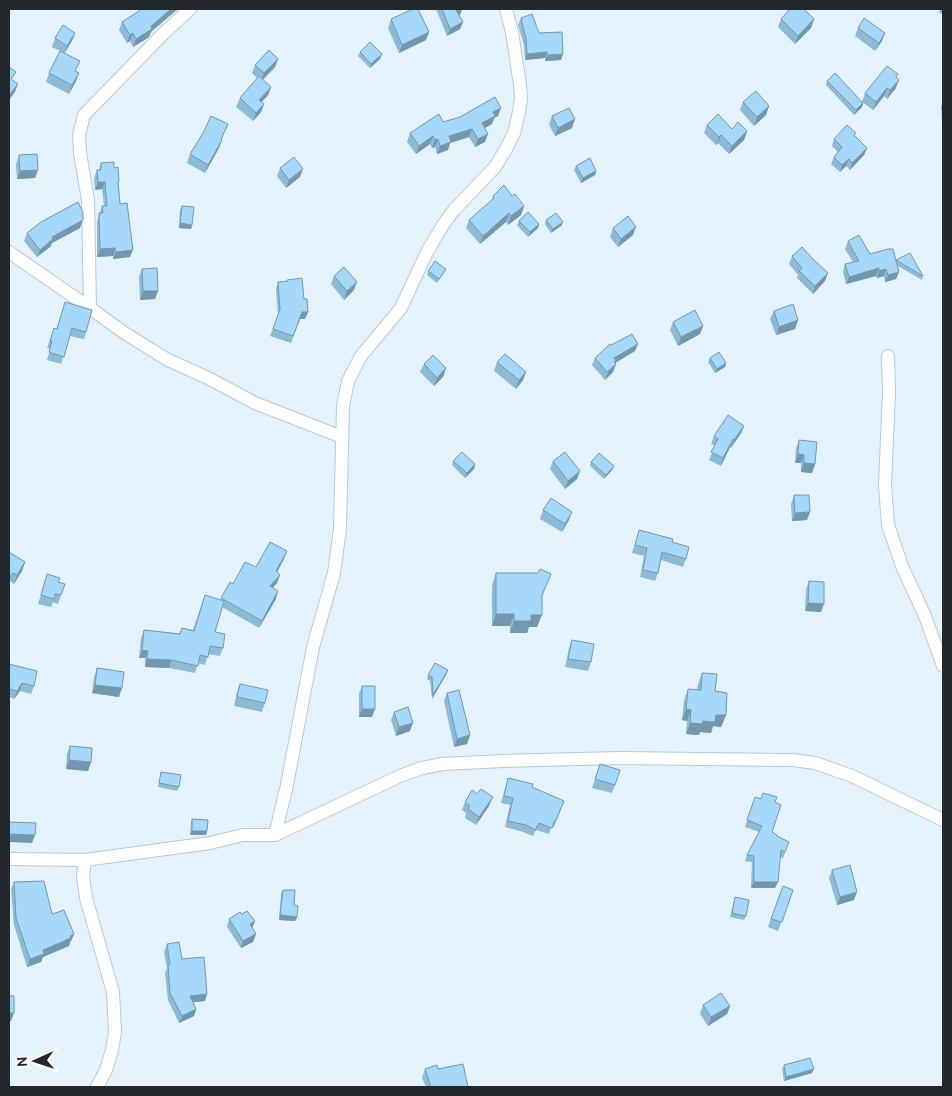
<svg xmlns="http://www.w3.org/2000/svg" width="952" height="1096" viewBox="0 0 952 1096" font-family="Ubuntu,sans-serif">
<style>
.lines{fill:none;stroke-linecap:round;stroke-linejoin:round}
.minor-casing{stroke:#bbc8d2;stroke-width:14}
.minor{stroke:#fff;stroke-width:12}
.wall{fill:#8ebad6}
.shaded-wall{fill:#7497ae}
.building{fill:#a5d8f9;stroke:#7497ae}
</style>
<rect width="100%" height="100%" fill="#e4f2fc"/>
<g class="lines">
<defs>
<path id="minor" d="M 9,252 L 90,308 L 123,332 L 168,360 L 206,377 L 255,403 L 342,437
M 90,308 L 88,200 L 80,153 L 79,135 L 84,115 L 164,33 L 190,9
M 888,356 L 889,392 L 885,485 L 888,525 L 902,566 L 925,616 L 943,666
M 275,835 L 400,776 L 422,768 L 443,764 L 503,761 L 619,758 L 793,760 L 815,763 L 852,776 L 943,820
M 9,859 L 85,860 L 210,843 L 243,835 L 275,835 L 287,785 L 313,647 L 334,573 L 340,529 L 343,406 L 348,381 L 361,356 L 401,308 L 427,252 L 443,225 L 454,210 L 495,167 L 506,149 L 514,133 L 519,112 L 521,99 L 520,85 L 512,32 L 506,9
M 85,860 L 83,877 L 86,898 L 113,992 L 115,1032 L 112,1050 L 106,1070 L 97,1087"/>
</defs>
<use href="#minor" class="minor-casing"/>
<use href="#minor" class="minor"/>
</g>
<path class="wall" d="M 436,9 L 462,9 L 460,15 L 459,15 L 463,22 L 460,29 L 447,36 Z
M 940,9 L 943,9 L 943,15 L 939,12 Z
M 521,18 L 539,33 L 561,60 L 545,61 L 545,58 L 525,60 L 524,45 L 518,25 Z
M 391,19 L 426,40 L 399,53 L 388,28 Z
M 781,19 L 814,19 L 811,28 L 795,44 L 778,27 Z
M 122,22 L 151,32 L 149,37 L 133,47 L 130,41 L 127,43 L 119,30 Z
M 858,28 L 882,41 L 875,51 L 855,36 Z
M 75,33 L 72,41 L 64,53 L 76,71 L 79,73 L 76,81 L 69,94 L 46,82 L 49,73 L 60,51 L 52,47 L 55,38 Z
M 360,52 L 380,59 L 370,68 L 358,56 Z
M 278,59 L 275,67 L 263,80 L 271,87 L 268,95 L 262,102 L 264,104 L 261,112 L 253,121 L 236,107 L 240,98 L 257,78 L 252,73 L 255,65 Z
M 896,78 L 896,88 L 887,99 L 884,96 L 873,110 L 862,102 L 865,93 Z
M 827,81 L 863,103 L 862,107 L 854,115 L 826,85 Z
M 943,101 L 943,122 L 942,122 L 941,107 Z
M 743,102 L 769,106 L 766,115 L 754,126 L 740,110 Z
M 498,116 L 494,118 L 492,124 L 485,128 L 485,142 L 475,147 L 469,137 L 450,143 L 448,150 L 437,154 L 435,147 L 432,148 L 430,144 L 416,154 L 407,142 L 410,133 Z
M 552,116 L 572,128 L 555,136 L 549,125 Z
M 228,124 L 221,140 L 219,148 L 205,173 L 187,163 L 190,154 Z
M 707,125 L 732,129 L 747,131 L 744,140 L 729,154 L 718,143 L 716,145 L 704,133 Z
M 854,136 L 867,148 L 864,155 L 850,170 L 846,166 L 840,172 L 831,164 L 834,157 L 838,152 L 832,146 L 834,139 Z
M 19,155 L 38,170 L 35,178 L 17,179 L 16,164 Z
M 101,163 L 114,168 L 119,181 L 118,184 L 120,204 L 130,257 L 113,259 L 113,256 L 97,257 L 97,221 L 102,206 L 104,206 L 102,189 L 95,190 L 94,178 L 97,170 L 99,170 Z
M 576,166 L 596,171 L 595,175 L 581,183 L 574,170 Z
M 280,168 L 300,177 L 286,188 L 277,176 Z
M 493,196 L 512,196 L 524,206 L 521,215 L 508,225 L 506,222 L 480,244 L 466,228 L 469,220 L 492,200 Z
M 182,206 L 192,225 L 191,229 L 179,228 L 180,210 Z
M 546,220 L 563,222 L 561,226 L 551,233 L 545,224 Z
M 519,221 L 539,224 L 538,228 L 528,237 L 517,225 Z
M 80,228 L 52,243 L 50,247 L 37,257 L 24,241 L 27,233 Z
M 613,228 L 633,235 L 618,247 L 610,237 Z
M 848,241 L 870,254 L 896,260 L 923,276 L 922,280 L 898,266 L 899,272 L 896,279 L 885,282 L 884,276 L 877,278 L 876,276 L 846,284 L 843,272 L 845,264 L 853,262 L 845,249 Z
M 792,256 L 825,281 L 813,294 L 797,278 L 798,275 L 789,264 Z
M 142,269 L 158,291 L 155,299 L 140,300 L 139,277 Z
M 446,269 L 444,273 L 437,283 L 427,275 L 428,271 Z
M 334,276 L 354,290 L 344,300 L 331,284 Z
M 278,282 L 304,299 L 308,312 L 305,319 L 300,319 L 291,343 L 270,336 L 278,315 L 276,289 Z
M 65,302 L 86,332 L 84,339 L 70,336 L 61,364 L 47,360 L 50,349 L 47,348 L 54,328 L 57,328 Z
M 774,311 L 798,320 L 795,329 L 776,335 L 770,319 Z
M 673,322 L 703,326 L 700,334 L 678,346 L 670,330 Z
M 611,345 L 635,351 L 615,363 L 616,364 L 613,372 L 605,380 L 592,365 L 595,358 Z
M 710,358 L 726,363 L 725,367 L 715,373 L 708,362 Z
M 497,362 L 526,372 L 523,380 L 516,389 L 494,371 Z
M 424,364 L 446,368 L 443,377 L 434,386 L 420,372 Z
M 744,426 L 741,433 L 731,448 L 730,447 L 721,466 L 709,460 L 715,446 L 711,444 L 714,436 Z
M 799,440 L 815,464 L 812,473 L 801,472 L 801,463 L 795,463 L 796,448 Z
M 453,461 L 475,464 L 474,469 L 465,478 L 452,465 Z
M 553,461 L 577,479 L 565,489 L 550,469 Z
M 591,462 L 612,470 L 604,479 L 590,466 Z
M 794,495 L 807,520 L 792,521 L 791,504 Z
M 543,510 L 569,520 L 562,532 L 540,519 Z
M 639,530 L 672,542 L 686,559 L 683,567 L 661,560 L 658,573 L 655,581 L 640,577 L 644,556 L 632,553 Z
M 9,552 L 25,562 L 22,571 L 14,584 L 10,581 L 9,583 Z
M 284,559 L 277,572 L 280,575 L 277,583 L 272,588 L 276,599 L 259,628 L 222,607 L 215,632 L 223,648 L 220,656 L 208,654 L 205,665 L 198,663 L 195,673 L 169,668 L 145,667 L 145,658 L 139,658 L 141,638 L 144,630 L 179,634 L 182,628 L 193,630 L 205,595 L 220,600 L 221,598 L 233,584 L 256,567 Z
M 496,573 L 551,574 L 542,597 L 537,627 L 529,627 L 527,633 L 510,633 L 510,626 L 492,626 L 492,585 Z
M 47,574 L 58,582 L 61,595 L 58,604 L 53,602 L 51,607 L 38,604 Z
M 809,581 L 821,612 L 805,611 L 806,589 Z
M 572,640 L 591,662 L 588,671 L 565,667 L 569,648 Z
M 9,664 L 34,686 L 31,694 L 20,691 L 14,699 L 9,697 Z
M 97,668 L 119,697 L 92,693 L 94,677 Z
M 448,670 L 446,675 L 432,699 L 430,681 L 427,679 L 428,675 Z
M 702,673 L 726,715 L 721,727 L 713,726 L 711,733 L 700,732 L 699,735 L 686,734 L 687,721 L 682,720 L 684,700 L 688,689 L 697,690 L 698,684 Z
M 240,684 L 265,703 L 262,712 L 234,706 L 237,692 Z
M 362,686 L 372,717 L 359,717 L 359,694 Z
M 447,693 L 470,735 L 467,744 L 454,747 L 444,701 Z
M 394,712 L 410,731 L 396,736 L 391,720 Z
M 70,746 L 91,762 L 88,771 L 66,769 L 67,754 Z
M 600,764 L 615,785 L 612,793 L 592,788 Z
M 161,772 L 179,787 L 177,791 L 158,787 Z
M 508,778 L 564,801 L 554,827 L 552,826 L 549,834 L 536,830 L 533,836 L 523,832 L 505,827 L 510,805 L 501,803 L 506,785 Z
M 755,797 L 775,802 L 772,832 L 777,836 L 789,842 L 783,858 L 780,857 L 775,888 L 751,888 L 752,862 L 745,861 L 747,855 L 759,832 L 745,827 Z
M 465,802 L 489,806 L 476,825 L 465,818 L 466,813 L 462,810 Z
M 192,819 L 207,831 L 206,835 L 190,835 L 191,823 Z
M 832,870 L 854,900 L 837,905 L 829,878 Z
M 14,882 L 74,934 L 71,941 L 70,942 L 69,946 L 43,957 L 41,962 L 27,967 L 14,925 L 11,889 Z
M 783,886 L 793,890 L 778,931 L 768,927 Z
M 283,890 L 294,905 L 297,917 L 295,921 L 279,920 L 281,894 Z
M 735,897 L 746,916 L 744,920 L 730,917 Z
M 242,914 L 252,928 L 256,934 L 253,942 L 241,948 L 227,927 L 229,919 Z
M 167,944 L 182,959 L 205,1001 L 193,1002 L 196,1009 L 194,1016 L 179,1023 L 168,1000 L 165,973 L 167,968 L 164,952 Z
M 703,1005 L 730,1006 L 727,1014 L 708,1026 L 700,1014 Z
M 784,1065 L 812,1073 L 784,1081 L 782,1069 Z
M 425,1069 L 468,1087 L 426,1087 L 422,1078 Z"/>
<path class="shaded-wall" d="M 171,9 L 178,9 L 151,32 L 149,37 L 133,47 L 136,39 Z
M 459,9 L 462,9 L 460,15 L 454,17 L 456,10 Z
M 814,19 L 811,28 L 795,44 L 798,36 Z
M 463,22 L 460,29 L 447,36 L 450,29 Z
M 429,32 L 426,40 L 399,53 L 402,45 Z
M 75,33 L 72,41 L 64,54 L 67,46 Z
M 133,33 L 130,41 L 127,43 L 130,35 Z
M 885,33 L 882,41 L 875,51 L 879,43 Z
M 547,52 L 545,58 L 525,60 L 527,54 Z
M 382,54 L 380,59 L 370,68 L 371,64 Z
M 563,54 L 561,60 L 545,61 L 547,55 Z
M 278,59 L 275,67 L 261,81 L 264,73 Z
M 79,73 L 76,81 L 69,94 L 72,85 Z
M 899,80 L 896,88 L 887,99 L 890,90 Z
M 18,84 L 15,92 L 9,100 L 10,94 Z
M 271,87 L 268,95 L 256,108 L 259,100 Z
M 887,88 L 884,96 L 873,110 L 876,102 Z
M 863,103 L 862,107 L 854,115 L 856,110 Z
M 264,104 L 261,112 L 253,121 L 256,113 Z
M 769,106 L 766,115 L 754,126 L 757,117 Z
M 501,108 L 498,116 L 494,118 L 492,124 L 479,131 L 482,123 L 493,112 Z
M 575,119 L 572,128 L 555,136 L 558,128 Z
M 228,124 L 218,146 L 222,140 L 219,148 L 205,173 L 208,165 Z
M 472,129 L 469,137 L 450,143 L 448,150 L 437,154 L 440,146 L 449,136 Z
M 747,131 L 744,140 L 729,154 L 732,146 Z
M 488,134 L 485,142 L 475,147 L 478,139 Z
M 721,135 L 718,143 L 716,145 L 719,137 Z
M 433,136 L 430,144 L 416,154 L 419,146 Z
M 438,139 L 435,147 L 432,148 L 435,140 Z
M 867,148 L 864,155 L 850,170 L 852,163 Z
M 849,159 L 846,166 L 840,172 L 842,165 Z
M 303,169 L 300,177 L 286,188 L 289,180 Z
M 38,170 L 35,178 L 17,179 L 20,171 Z
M 596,171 L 595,175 L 581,183 L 583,178 Z
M 98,182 L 105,182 L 102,189 L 95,190 Z
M 524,206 L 521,215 L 508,225 L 511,216 Z
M 509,213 L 506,222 L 480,244 L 483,236 Z
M 83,220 L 80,228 L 52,243 L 50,247 L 37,257 L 40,250 L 52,237 Z
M 563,222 L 561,226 L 551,233 L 553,229 Z
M 180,223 L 192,225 L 191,229 L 179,228 Z
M 539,224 L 538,228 L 528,237 L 530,232 Z
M 636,227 L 633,235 L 618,247 L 621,239 Z
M 115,248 L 113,256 L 97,257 L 100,249 Z
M 133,250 L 130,257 L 113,259 L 116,252 Z
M 879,268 L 876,276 L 846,284 L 849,277 Z
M 886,269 L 884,276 L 877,278 L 879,271 Z
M 899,272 L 896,279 L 885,282 L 888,275 Z
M 828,273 L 825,281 L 813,294 L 815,286 Z
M 357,282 L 354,290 L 344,300 L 347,291 Z
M 143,291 L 158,291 L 155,299 L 140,300 Z
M 302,312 L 308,312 L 305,319 L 300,319 L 291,343 Z
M 798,320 L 795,329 L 776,335 L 779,327 Z
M 703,326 L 700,334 L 678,346 L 681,337 Z
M 638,344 L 635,351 L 615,363 L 616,364 L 613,372 L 605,380 L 614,358 Z
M 726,363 L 725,367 L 715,373 L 717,369 Z
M 446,368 L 443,377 L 434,386 L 437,378 Z
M 526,372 L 523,380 L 516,389 L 519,380 Z
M 744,426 L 741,433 L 731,448 L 734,440 Z
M 733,439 L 730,447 L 721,466 L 723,458 Z
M 798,454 L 804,455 L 801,463 L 795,463 Z
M 804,463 L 815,464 L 812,473 L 801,472 Z
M 475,464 L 474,469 L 465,478 L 467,473 Z
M 614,466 L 612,470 L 604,479 L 606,475 Z
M 580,471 L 577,479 L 565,489 L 568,481 Z
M 572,512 L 569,520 L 562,532 L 565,524 Z
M 810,512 L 807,520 L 792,521 L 795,513 Z
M 287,551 L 284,559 L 273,579 L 276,571 Z
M 25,562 L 22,571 L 14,584 L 17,575 Z
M 280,575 L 277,583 L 267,594 L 270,586 Z
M 278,591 L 276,599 L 259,628 L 262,621 Z
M 808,603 L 824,604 L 821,612 L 805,611 Z
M 496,614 L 514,614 L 510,626 L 492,626 Z
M 531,615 L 542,615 L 537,627 L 529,627 L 527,633 L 510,633 L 514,621 Z
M 142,650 L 148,651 L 145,658 L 139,658 Z
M 147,659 L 171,660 L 169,668 L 145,667 Z
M 448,670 L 446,675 L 432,699 L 433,695 Z
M 22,683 L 20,691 L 14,699 L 17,691 Z
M 95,685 L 122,688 L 119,697 L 92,693 Z
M 362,709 L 375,709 L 372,717 L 359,717 Z
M 686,709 L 691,710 L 687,721 L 682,720 Z
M 716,715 L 726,715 L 721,727 L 713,726 L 711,733 L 700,732 L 699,735 L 686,734 L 690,723 L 703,721 Z
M 413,723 L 410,731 L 396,736 L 399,727 Z
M 470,735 L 467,744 L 454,747 L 457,739 Z
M 69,760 L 91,762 L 88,771 L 66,769 Z
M 493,797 L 489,806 L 476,825 L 479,817 Z
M 192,831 L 207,831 L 206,835 L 190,835 Z
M 9,834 L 35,835 L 32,843 L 9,842 Z
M 754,882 L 778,882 L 775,888 L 751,888 Z
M 857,892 L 854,900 L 837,905 L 840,897 Z
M 280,915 L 297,917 L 295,921 L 279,920 Z
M 255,921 L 252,929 L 250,924 Z
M 74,934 L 71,941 L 70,942 L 69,946 L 43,957 L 41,962 L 27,967 L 30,959 L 43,950 Z
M 256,934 L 253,942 L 241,948 L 243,941 Z
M 207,994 L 205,1001 L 187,1003 L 190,996 Z
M 730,1006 L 727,1014 L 708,1026 L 711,1017 Z
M 196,1009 L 194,1016 L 179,1023 L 182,1016 Z
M 9,1013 L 14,1013 L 11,1021 L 9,1021 Z
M 814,1069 L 812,1073 L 784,1081 L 786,1077 Z"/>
<path class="building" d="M 142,9 L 171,9 L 151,26 L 152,29 L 136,39 L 133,33 L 130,35 L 122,22 Z
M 413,9 L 418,9 L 429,32 L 402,45 L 391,19 Z
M 442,9 L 459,9 L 456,10 L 463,22 L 450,29 Z
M 790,9 L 804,9 L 814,19 L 798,36 L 781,19 Z
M 532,14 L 539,33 L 562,32 L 563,54 L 547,55 L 547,52 L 527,54 L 526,39 L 521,18 Z
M 864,18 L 885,33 L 879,43 L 858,28 Z
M 63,25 L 75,33 L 67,46 L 55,38 Z
M 370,42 L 382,54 L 371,64 L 360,52 Z
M 269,50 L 278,59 L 264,73 L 255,65 Z
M 60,51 L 80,61 L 75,71 L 79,73 L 72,85 L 49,73 Z
M 887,66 L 898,74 L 896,77 L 899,80 L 890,90 L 887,88 L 876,102 L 865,93 Z
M 9,67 L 16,72 L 11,79 L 18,84 L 10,94 L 9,93 Z
M 835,73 L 863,103 L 856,110 L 827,81 Z
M 259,76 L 271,87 L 259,100 L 264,104 L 256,113 L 240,98 Z
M 756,91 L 769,106 L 757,117 L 743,102 Z
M 495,97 L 501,108 L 493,112 L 495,116 L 482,123 L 488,134 L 478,139 L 472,129 L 449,136 L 451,142 L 440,146 L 438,139 L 435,140 L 433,136 L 419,146 L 410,133 L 439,114 L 443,122 L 460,117 Z
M 569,108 L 575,119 L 558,128 L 552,116 Z
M 718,114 L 732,129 L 738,122 L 747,131 L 732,146 L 721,135 L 719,137 L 707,125 Z
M 211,116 L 228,124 L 221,139 L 222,140 L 208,165 L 190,154 L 203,133 Z
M 847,125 L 856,133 L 854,135 L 867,148 L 852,163 L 849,159 L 842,165 L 834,157 L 842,147 L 834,139 Z
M 37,154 L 38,170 L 20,171 L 19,155 Z
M 294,157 L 303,169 L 289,180 L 280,168 Z
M 590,158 L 596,171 L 583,178 L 576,166 Z
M 114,162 L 114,168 L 118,167 L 119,181 L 118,181 L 120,204 L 127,203 L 133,250 L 116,252 L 115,248 L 100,249 L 99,213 L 103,213 L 102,206 L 107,206 L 105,182 L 98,182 L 97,170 L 101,170 L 101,163 Z
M 504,185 L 512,196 L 515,194 L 524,206 L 511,216 L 509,213 L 483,236 L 469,220 L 494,198 L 493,196 Z
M 78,202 L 83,213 L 83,220 L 52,237 L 53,239 L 40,250 L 27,233 L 41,222 Z
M 182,206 L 194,207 L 192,225 L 180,223 Z
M 528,212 L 539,224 L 530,232 L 519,221 Z
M 556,213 L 563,222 L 553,229 L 546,220 Z
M 628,216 L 636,227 L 621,239 L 613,228 Z
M 859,235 L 870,254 L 888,249 L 893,249 L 899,272 L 888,275 L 886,269 L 879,271 L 879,268 L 849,277 L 845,264 L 859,261 L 848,241 Z
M 802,247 L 813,259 L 828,273 L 815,286 L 799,271 L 802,268 L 792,256 Z
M 910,253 L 923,276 L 896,260 Z
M 435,261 L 446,269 L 439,279 L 428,271 Z
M 344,267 L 357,282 L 347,291 L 334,276 Z
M 157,268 L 158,291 L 143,291 L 142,269 Z
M 302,278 L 304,299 L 307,299 L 308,312 L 302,312 L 293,336 L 273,329 L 280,309 L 278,282 L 288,281 L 287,280 Z
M 65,302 L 92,310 L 86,332 L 72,328 L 64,357 L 49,352 L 52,341 L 50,341 L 54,328 L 57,329 Z
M 793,304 L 798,320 L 779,327 L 774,311 Z
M 695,310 L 703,326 L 681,337 L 673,322 Z
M 632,334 L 638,344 L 614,358 L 616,360 L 614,362 L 616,364 L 607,372 L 595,358 L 610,344 L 611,345 Z
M 719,352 L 726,363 L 717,369 L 710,358 Z
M 505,354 L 526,372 L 519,380 L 497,362 Z
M 433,355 L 446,368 L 437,378 L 424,364 Z
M 728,415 L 744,426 L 734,440 L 733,439 L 723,458 L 711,452 L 718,439 L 714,436 Z
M 799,440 L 817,442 L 815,464 L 804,463 L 804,455 L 798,454 Z
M 462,452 L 475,464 L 467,473 L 453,461 Z
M 565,452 L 580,471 L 568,481 L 553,461 Z
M 599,453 L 614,466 L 606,475 L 591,462 Z
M 794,495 L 809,495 L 810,512 L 795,513 Z
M 551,498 L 572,512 L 565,524 L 543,510 Z
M 639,530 L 673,539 L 672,542 L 689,547 L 686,559 L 662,552 L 658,573 L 643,570 L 647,548 L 635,545 Z
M 270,542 L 287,551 L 276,571 L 280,575 L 270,586 L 278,591 L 262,621 L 221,598 L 230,582 L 233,584 L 245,562 L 256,567 Z
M 9,552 L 25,562 L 17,575 L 13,573 L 9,579 Z
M 540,569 L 551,574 L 542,595 L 542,615 L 531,615 L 531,621 L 514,621 L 514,614 L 496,614 L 496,573 L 538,573 Z
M 47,574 L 60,578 L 58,582 L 65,584 L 61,595 L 55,594 L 54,599 L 41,595 Z
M 809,581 L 824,582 L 824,604 L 808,603 Z
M 205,595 L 224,601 L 215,632 L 225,634 L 223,648 L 210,646 L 208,657 L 200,655 L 198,666 L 171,660 L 147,659 L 148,651 L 142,650 L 144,630 L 180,634 L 182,628 L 194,631 Z
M 572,640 L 594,644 L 591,662 L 568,659 Z
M 435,663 L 448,670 L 433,695 L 432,677 L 428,675 Z
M 9,664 L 37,671 L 34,686 L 22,683 L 17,691 L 9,689 Z
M 97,668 L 124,672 L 122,688 L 95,685 Z
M 702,673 L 717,674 L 715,691 L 727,693 L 726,715 L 716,715 L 715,722 L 703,721 L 703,724 L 690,723 L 691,710 L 686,709 L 688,689 L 701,690 Z
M 240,684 L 268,690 L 265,703 L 237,697 Z
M 362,686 L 375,686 L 375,709 L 362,709 Z
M 459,690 L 470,735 L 457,739 L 447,693 Z
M 408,707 L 413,723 L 399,727 L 394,712 Z
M 70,746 L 92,748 L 91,762 L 69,760 Z
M 600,764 L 620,770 L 615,785 L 595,779 Z
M 161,772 L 181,775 L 179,787 L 159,783 Z
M 508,778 L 533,784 L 532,787 L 564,801 L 556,820 L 555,820 L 552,828 L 539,823 L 535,830 L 526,825 L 508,821 L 513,798 L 504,796 Z
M 481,789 L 493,797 L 479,817 L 468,809 L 470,806 L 465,802 L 472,790 L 477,794 Z
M 763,793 L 777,797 L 775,802 L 781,805 L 772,832 L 777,835 L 777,836 L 789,842 L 785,852 L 781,850 L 778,882 L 754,882 L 754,856 L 747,855 L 762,826 L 747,820 L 755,797 L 761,799 Z
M 192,819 L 208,820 L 207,831 L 192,831 Z
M 9,822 L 36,823 L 35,835 L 9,834 Z
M 850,865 L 857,892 L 840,897 L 832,870 Z
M 44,881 L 52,914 L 64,910 L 74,934 L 70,936 L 71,938 L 43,950 L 44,954 L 30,959 L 16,918 L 14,882 Z
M 783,886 L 793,890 L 782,922 L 771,919 Z
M 283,890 L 295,890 L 294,905 L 298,906 L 297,917 L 280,915 Z
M 735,897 L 749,900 L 746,916 L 732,913 Z
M 247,911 L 255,921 L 250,924 L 256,934 L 243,941 L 229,919 L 240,912 L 242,914 Z
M 179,942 L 182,959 L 204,957 L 207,994 L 190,996 L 196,1009 L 182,1016 L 170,993 L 168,965 L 170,965 L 167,944 Z
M 721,993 L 730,1006 L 711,1017 L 703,1005 Z
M 9,996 L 14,996 L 14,1013 L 9,1013 Z
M 810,1058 L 814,1069 L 786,1077 L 784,1065 Z
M 463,1064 L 468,1087 L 431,1087 L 425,1069 L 437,1065 L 438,1069 Z"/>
<rect width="952" height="1096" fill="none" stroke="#22282b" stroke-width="20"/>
<g transform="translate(35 1061) rotate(267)" stroke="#ffffff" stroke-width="4" paint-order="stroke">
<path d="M0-4L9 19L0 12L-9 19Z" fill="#22282b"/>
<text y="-8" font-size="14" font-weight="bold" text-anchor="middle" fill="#22282b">N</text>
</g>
</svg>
